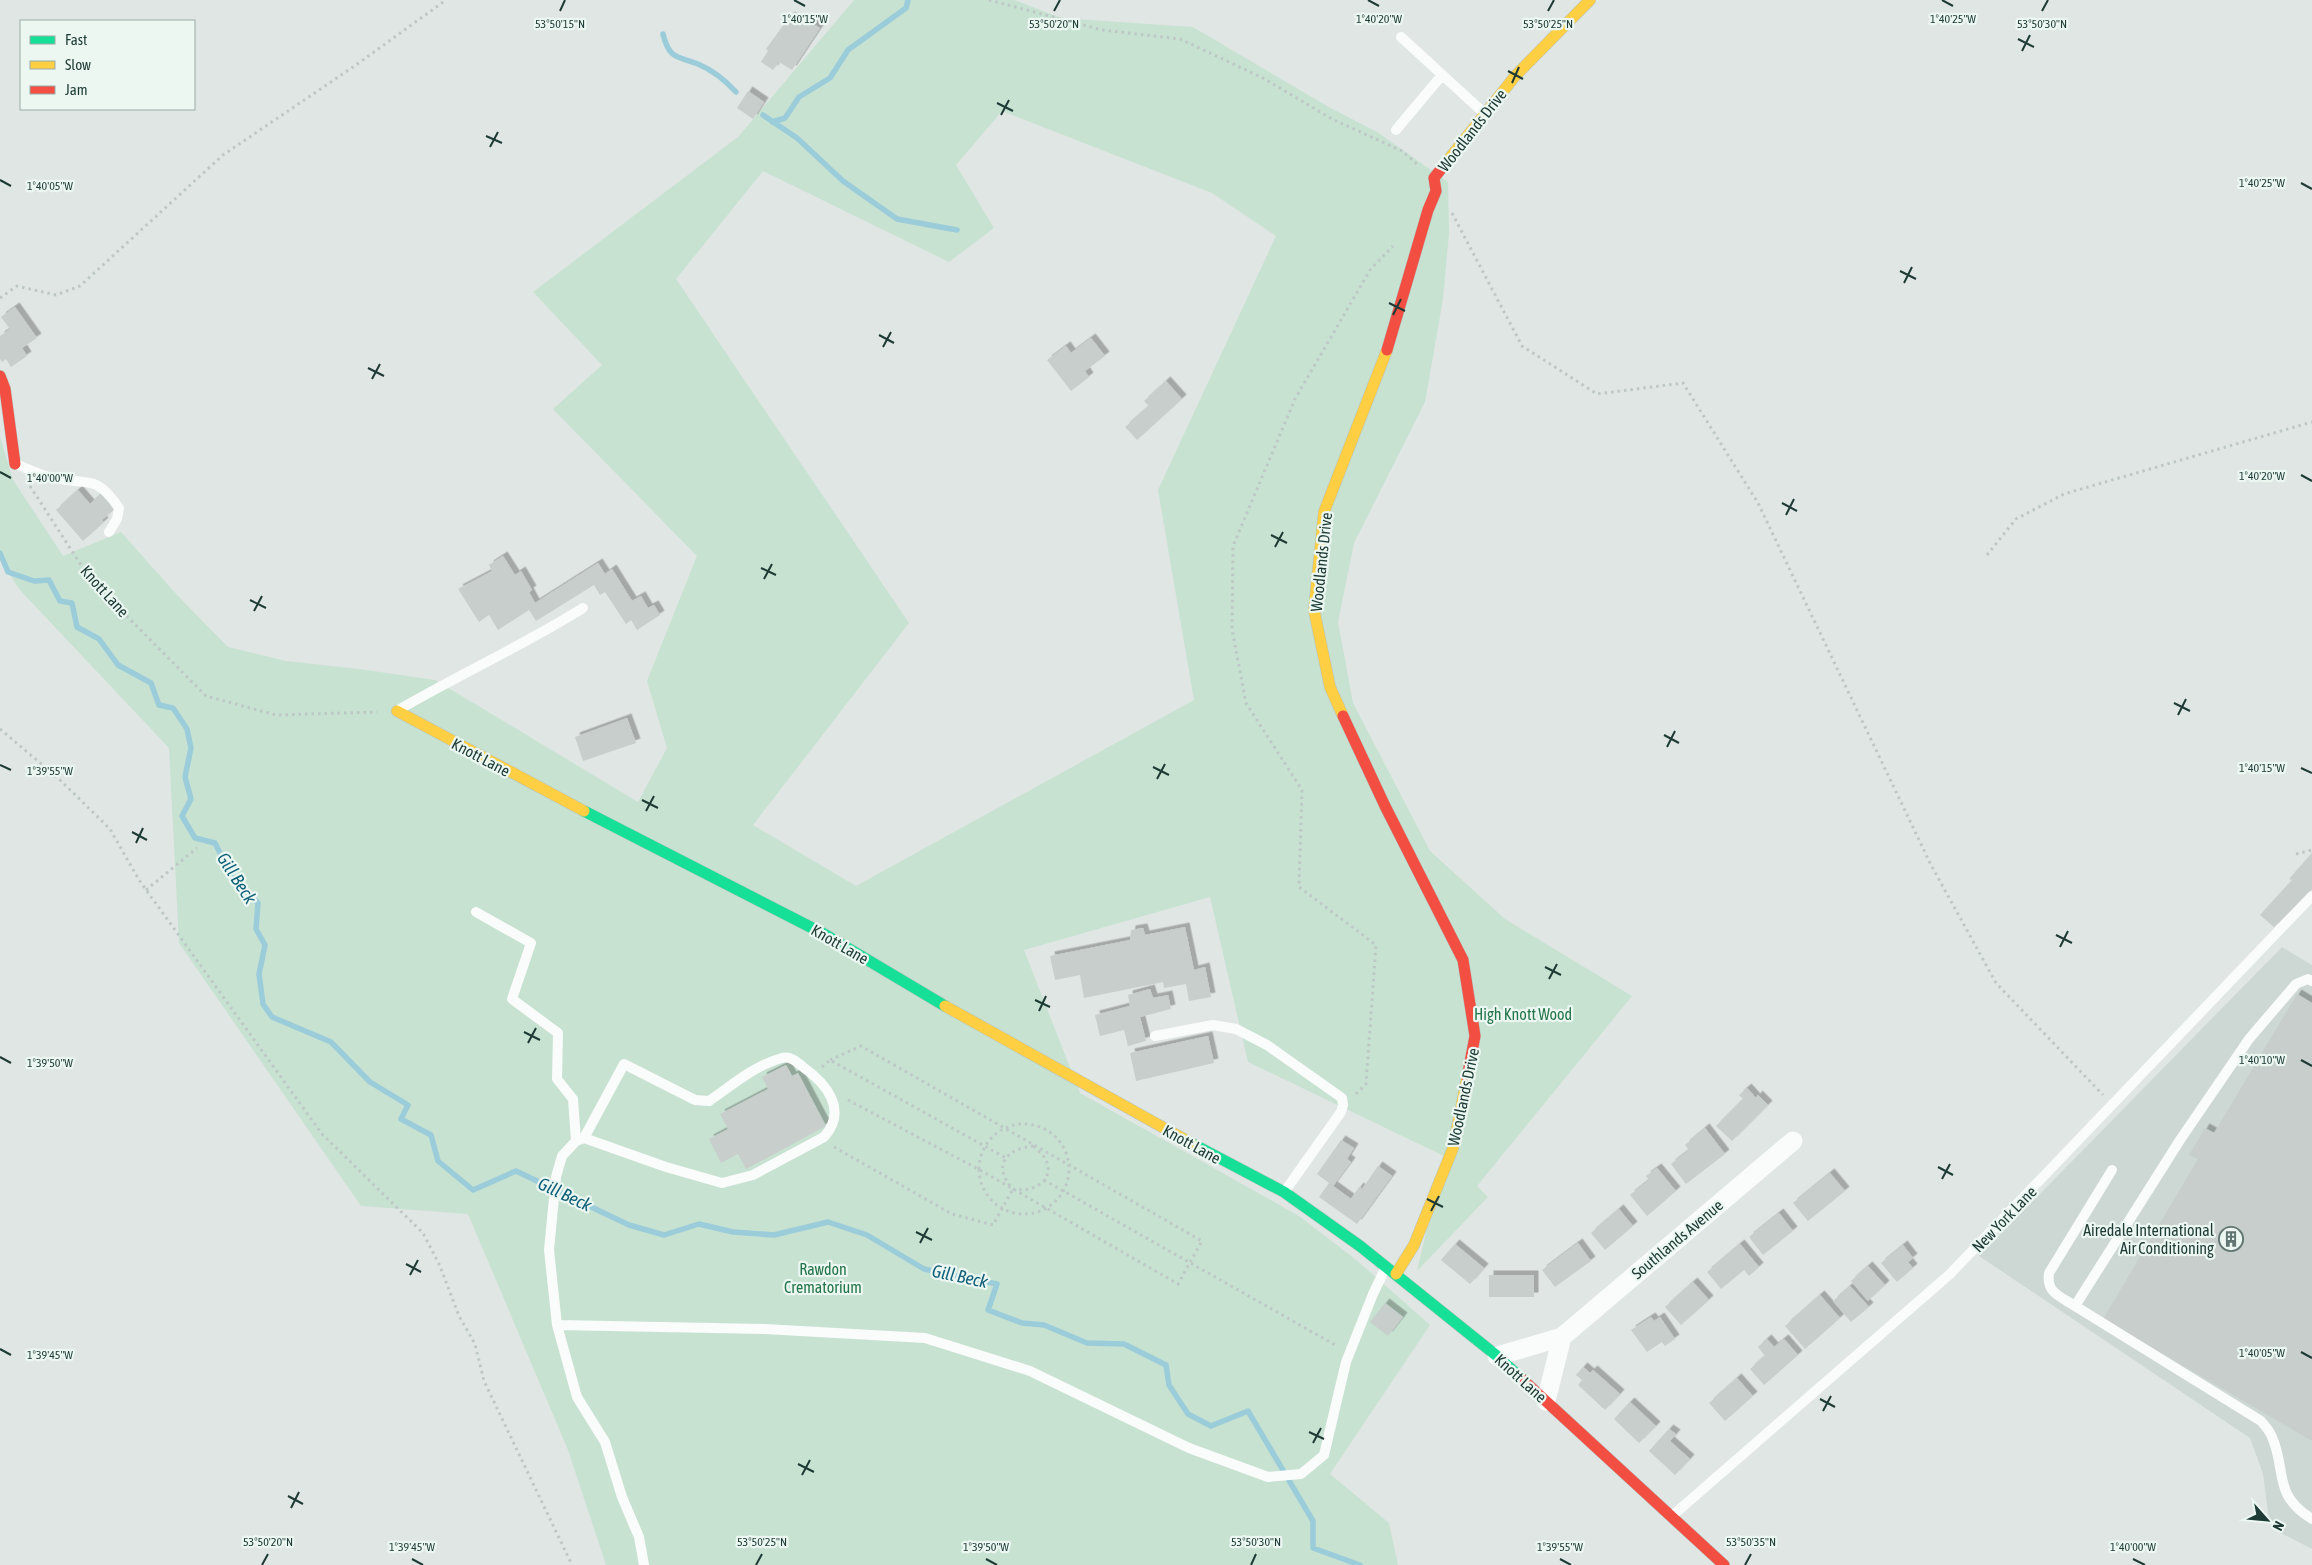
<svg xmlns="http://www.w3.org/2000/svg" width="2312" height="1565" viewBox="0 0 2312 1565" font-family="'Asap Condensed',sans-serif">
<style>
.built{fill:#cdd8d4}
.green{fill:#c7e2d1;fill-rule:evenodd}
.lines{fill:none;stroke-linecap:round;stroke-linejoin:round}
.stream{stroke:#9bccda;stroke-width:5.5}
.building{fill:#c7cecb;filter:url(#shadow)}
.fast-casing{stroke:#b8c3c0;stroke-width:12}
.slow-casing{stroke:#b8c3c0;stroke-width:12}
.jam-casing{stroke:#b8c3c0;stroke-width:12}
.path{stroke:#bdc8c6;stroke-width:3;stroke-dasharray:2.5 4;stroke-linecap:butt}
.lane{stroke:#fafbfb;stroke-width:10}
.street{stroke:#fafbfb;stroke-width:19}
.fast{stroke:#16e098;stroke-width:11}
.slow{stroke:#ffcf43;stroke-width:11}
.jam{stroke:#f24e42;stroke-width:11}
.ticks{fill:none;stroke:#1d3a35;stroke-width:2}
.labels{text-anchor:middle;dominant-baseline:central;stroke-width:4.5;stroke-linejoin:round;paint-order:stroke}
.street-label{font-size:16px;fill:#1d3a35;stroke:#ecf7f2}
.park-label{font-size:16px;fill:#24754a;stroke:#ecf7f2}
.poi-label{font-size:16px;fill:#1d3a35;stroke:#ecf7f2;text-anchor:end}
.water-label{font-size:18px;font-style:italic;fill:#12617b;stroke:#ecf7f2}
.ticks-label{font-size:12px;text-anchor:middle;fill:#1d3a35;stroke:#ecf7f2;stroke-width:4.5;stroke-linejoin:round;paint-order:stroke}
</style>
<defs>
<filter id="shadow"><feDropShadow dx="4.5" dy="-4.5" stdDeviation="0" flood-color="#0004"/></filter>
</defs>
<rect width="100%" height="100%" fill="#e0e6e4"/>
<path class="built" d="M 2282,947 L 2312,965 L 2312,1549 L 2279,1532 L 2269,1520 L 2263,1474 L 2250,1438 L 1979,1256 Z"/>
<path class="green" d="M 854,0 L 1015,0 L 1061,18 L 1193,27 L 1327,106 L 1377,132 L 1448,182 L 1449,233 L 1443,299 L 1425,402 L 1354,543 L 1338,622 L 1353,703 L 1430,851 L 1505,919 L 1632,996 L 1477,1186 L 1488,1197 L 1417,1271 L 1444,1156 L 1248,1062 L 1210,897 L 1024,950 L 1080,1093 L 1299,1216 L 1360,1263 L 1430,1325 L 1330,1474 L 1389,1523 L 1398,1565 L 606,1565 L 568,1450 L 468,1214 L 361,1206 L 179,943 L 169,748 L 19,589 L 0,559 L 0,437 L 13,480 L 63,556 L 121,532 L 178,596 L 228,647 L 286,661 L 359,669 L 435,680 L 638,802 L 667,748 L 647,681 L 697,556 L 553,409 L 602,365 L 533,292 L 738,137 ZM 1002,111 L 1212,193 L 1276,236 L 1158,490 L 1194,700 L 856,886 L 753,825 L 909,623 L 676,279 L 763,171 L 949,262 L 994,228 L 956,165 Z"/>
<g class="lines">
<path class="stream" d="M 663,34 C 669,59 677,56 698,64 C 712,70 726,81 736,92
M 763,115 L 797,138 L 843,181 L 897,219 L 957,230
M 772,122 L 785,118 L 799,97 L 830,78 L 848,50 L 906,8 L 908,0
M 0,553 L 8,572 L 34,581 L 49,580 L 60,601 L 72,603 L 77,627 L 99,639 L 118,665 L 151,683 L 159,705 L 173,708 L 187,729 L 191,748 L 185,777 L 191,799 L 182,816 L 195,838 L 215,843 L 231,875 L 258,903 L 256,929 L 265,945 L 259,974 L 263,1004 L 272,1017 L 331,1042 L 370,1082 L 408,1105 L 401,1119 L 431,1135 L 438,1161 L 473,1190 L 516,1171 L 629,1225 L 664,1235 L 699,1224 L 733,1232 L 774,1235 L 828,1222 L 867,1235 L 924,1269 L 997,1284 L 988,1310 L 1022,1323 L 1044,1325 L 1087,1343 L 1124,1344 L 1166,1365 L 1169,1385 L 1188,1414 L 1211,1426 L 1248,1411 L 1313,1521 L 1313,1548 L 1360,1565"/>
</g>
<path class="building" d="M 790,16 L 800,23 L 803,18 L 820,28 L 792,70 L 779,62 L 773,70 L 761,62 L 768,51 L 766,49 Z
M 748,91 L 764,102 L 753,119 L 737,108 Z
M 15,307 L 37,338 L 22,348 L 27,356 L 11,367 L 6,359 L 2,362 L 0,359 L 0,336 L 10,329 L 1,317 Z
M 1091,338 L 1105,356 L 1085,371 L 1089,377 L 1071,391 L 1047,360 L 1066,346 L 1071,353 Z
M 1166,381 L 1182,399 L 1137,440 L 1125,427 L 1149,406 L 1144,401 Z
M 78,490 L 90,504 L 103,492 L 116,508 L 102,520 L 104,522 L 83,541 L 56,510 Z
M 503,556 L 515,575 L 521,571 L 532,590 L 529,592 L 535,603 L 598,563 L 605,574 L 612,569 L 632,601 L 641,596 L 648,608 L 654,605 L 660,615 L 637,630 L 631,620 L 626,624 L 605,592 L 600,595 L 594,585 L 536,621 L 529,610 L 498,630 L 489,615 L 479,622 L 458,589 L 492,571 L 489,565 Z
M 627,718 L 636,743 L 583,761 L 575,737 Z
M 2312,853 L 2312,889 L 2274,927 L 2260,915 L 2292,880 L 2289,879 Z
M 1185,927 L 1194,970 L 1205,967 L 1211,997 L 1189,1001 L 1186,984 L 1164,988 L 1163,982 L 1084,998 L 1080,975 L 1055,980 L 1050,956 L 1130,940 L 1131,930 L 1143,928 L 1145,935 Z
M 1150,989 L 1153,998 L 1168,995 L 1171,1009 L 1140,1017 L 1146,1041 L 1128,1046 L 1124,1030 L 1100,1036 L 1095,1015 L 1130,1006 L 1128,995 Z
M 2297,994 L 2312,1003 L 2312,1441 L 2103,1319 L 2198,1159 L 2189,1155 L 2205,1128 L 2214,1133 Z
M 1208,1036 L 1214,1063 L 1136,1081 L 1130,1053 Z
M 786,1065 L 792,1076 L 798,1073 L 826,1126 L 746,1169 L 738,1154 L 721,1163 L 709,1139 L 728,1129 L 720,1114 L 768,1089 L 762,1077 Z
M 1747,1088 L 1756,1098 L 1758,1095 L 1768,1105 L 1732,1141 L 1716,1126 L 1743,1099 L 1739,1095 Z
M 1705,1128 L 1725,1154 L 1686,1184 L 1671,1164 L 1689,1150 L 1685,1145 Z
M 1341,1140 L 1354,1148 L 1347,1159 L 1351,1162 L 1333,1186 L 1351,1199 L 1359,1187 L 1362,1189 L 1378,1166 L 1392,1176 L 1357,1224 L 1319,1197 L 1329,1183 L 1317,1174 Z
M 1657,1168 L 1676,1191 L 1647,1216 L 1630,1195 L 1649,1180 L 1646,1176 Z
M 1830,1173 L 1845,1191 L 1808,1221 L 1793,1203 Z
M 1619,1209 L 1633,1226 L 1605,1250 L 1591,1233 Z
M 1779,1213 L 1793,1231 L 1763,1255 L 1749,1237 Z
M 1578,1243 L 1591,1261 L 1555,1287 L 1542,1270 Z
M 1455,1244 L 1484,1268 L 1470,1284 L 1441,1260 Z
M 1740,1244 L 1759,1267 L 1749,1276 L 1744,1270 L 1721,1289 L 1707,1272 Z
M 1903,1245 L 1913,1258 L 1908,1262 L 1913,1268 L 1897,1282 L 1881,1263 Z
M 1868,1266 L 1885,1285 L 1868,1301 L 1851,1281 Z
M 1489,1275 L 1534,1275 L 1534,1297 L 1489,1297 Z
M 1693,1282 L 1709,1300 L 1681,1325 L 1665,1307 Z
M 1850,1286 L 1869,1307 L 1851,1322 L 1833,1301 Z
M 1820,1295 L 1840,1318 L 1805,1349 L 1785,1326 Z
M 1385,1303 L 1403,1317 L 1388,1336 L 1370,1322 Z
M 1651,1317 L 1654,1321 L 1660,1317 L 1675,1339 L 1665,1346 L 1662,1342 L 1647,1352 L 1631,1330 Z
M 1767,1339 L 1774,1347 L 1784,1339 L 1798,1355 L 1764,1385 L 1750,1369 L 1765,1356 L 1758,1347 Z
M 1583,1367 L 1590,1373 L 1593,1370 L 1620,1394 L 1605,1410 L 1578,1385 L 1582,1380 L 1576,1375 Z
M 1737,1378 L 1753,1396 L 1725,1421 L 1709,1403 Z
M 1630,1402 L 1656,1426 L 1639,1443 L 1614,1419 Z
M 1669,1429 L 1676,1434 L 1670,1441 L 1690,1459 L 1675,1475 L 1649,1451 Z"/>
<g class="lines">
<defs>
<path id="fast" d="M 584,811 L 824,934 L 945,1006
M 1191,1143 L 1284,1192 L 1360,1246 L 1497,1356 L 1523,1380"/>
<path id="slow" d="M 1445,164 L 1516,75 L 1590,0
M 397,711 L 584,811
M 1343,716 L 1330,687 L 1314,610 L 1324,512 L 1387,350
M 945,1006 L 1191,1143
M 1396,1274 L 1414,1245 L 1453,1148 L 1467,1078"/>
<path id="jam" d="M 1387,350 L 1428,210 L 1436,191 L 1434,178 L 1445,164
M 0,376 L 5,389 L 15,464
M 1343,716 L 1385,806 L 1463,960 L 1475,1036 L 1467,1078
M 1523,1380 L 1724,1565"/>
</defs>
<use href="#fast" class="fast-casing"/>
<use href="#slow" class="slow-casing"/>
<use href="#jam" class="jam-casing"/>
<path class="path" d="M 989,0 L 1102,30 L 1180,39 L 1263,78 L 1332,119 L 1402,151 L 1417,164
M 1452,213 L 1522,346 L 1597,394 L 1683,383 L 1758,503 L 1931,865 L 1996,983 L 2103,1095
M 0,298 L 17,286 L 56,295 L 80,286 L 223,155 L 356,65 L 446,0
M 30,486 L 90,579 L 206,696 L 276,715 L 377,712
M 1987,555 L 2016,519 L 2064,494 L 2312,422
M 0,729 L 58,778 L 110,829 L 139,880 L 322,1134 L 423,1233 L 440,1266 L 459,1316 L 475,1344 L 484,1381 L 572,1565
M 2296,854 L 2312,850
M 146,890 L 197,848
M 830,1060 L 861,1046 L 1202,1241 L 1178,1284 L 980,1170 L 846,1099
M 822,1067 L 830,1060 L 1006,1158
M 1356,1094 L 1366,1084 L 1376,945 L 1299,887 L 1302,790 L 1246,703 L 1232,629 L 1233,546 L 1295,399 L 1370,270 L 1393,246
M979 1169a45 45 0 1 1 90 0a45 45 0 1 1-90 0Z
M 1034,1146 C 1037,1150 1042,1154 1045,1158 C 1057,1181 1032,1193 1013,1189 C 991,1166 1007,1148 1034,1146 Z
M 834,1147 L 952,1214 L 993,1225 L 1013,1189
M 1044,1180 L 1337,1346"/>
<path class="lane" d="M 1401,37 L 1484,113
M 1396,130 L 1442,75
M 16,464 C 28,469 40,475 53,478 C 87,486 94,472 119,508 L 117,519 L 109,532
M 400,709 C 460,674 524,645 583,608
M 476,912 L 531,943 L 512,999 L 558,1033 L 557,1079 L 573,1099 L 576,1141
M 2312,981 L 2308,979 L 2296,984 L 2249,1039 L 2180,1140 L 2075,1306 L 2261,1421 C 2265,1426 2270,1431 2272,1437 C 2287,1471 2272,1494 2312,1519
M 1155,1036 L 1213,1025 L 1236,1029 L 1267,1045 L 1342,1098 L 1343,1105 L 1341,1112 L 1285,1191
M 584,1138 L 666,1167 L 722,1183 L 753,1175 L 824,1137 C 848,1110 827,1084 803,1067 C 797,1062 791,1056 782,1058 C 755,1065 731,1086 709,1101 L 695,1100 L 624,1064 L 584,1138 L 576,1141 L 562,1156 L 556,1177 L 549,1250 L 557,1325 L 577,1397 L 605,1442 L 622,1497 L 639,1537 L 644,1565
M 2075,1306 C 2060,1296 2046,1293 2049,1273 L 2112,1170
M 557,1325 L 765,1329 L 925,1338 L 1030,1371 L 1189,1448 L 1268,1477 L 1301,1474 L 1324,1455 L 1346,1362 L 1373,1294 L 1385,1269
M 1672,1516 L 1950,1274 L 2312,896"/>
<path class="street" d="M 1497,1356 L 1562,1337 L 1793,1141
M 1546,1401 L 1562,1337"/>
<use href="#fast" class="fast"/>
<use href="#slow" class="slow"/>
<use href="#jam" class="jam"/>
</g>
<path class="ticks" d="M 794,0 L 805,6M 1368,0 L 1379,6M 1942,0 L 1953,6M 560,11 L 565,0M 1054,11 L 1060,0M 1548,11 L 1554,0M 2042,11 L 2048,0M 2018,39 L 2034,47M 2022,51 L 2030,35M 1508,71 L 1523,79M 1512,83 L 1519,67M 997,103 L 1013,111M 1001,115 L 1009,100M 486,136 L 502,143M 490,147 L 498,132M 0,180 L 11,186M 2301,183 L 2312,189M 1900,271 L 1916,279M 1904,283 L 1912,267M 1389,303 L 1405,311M 1393,315 L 1401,299M 879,335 L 894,343M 883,347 L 891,332M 368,368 L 384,376M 372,379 L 380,364M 0,472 L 11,478M 2301,475 L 2312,481M 1782,503 L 1797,511M 1786,515 L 1794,499M 1271,535 L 1287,543M 1275,547 L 1283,532M 761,568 L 776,575M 764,579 L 772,564M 250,600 L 266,608M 254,611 L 262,596M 2174,703 L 2190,711M 2178,715 L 2186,699M 1664,735 L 1679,743M 1667,747 L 1675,731M 0,765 L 11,770M 1153,767 L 1169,775M 2301,768 L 2312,773M 1157,779 L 1165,764M 642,800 L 658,808M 646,811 L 654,796M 132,832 L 147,840M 136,843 L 143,828M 2056,935 L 2072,943M 2060,947 L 2068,931M 1545,967 L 1561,975M 1549,979 L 1557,964M 1035,1000 L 1050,1007M 1039,1011 L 1046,996M 524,1032 L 540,1040M 528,1043 L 536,1028M 0,1057 L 11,1063M 2301,1060 L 2312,1066M 1938,1167 L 1953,1175M 1942,1179 L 1950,1164M 1427,1199 L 1443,1207M 1431,1211 L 1439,1196M 916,1232 L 932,1240M 920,1243 L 928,1228M 406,1264 L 421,1272M 410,1275 L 418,1260M 0,1349 L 11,1355M 2301,1352 L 2312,1358M 1820,1399 L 1835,1407M 1823,1411 L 1831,1396M 1309,1432 L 1324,1439M 1313,1443 L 1321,1428M 798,1464 L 814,1472M 802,1475 L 810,1460M 288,1496 L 303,1504M 291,1508 L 299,1492M 412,1559 L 423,1565M 986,1559 L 997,1565M 1560,1559 L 1571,1565M 2133,1559 L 2145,1565M 262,1565 L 268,1554M 756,1565 L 762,1554M 1251,1565 L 1256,1554M 1745,1565 L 1751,1554"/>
<defs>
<symbol id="building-ring" viewBox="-11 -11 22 22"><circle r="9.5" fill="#ecf7f2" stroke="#617672" stroke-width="1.5"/><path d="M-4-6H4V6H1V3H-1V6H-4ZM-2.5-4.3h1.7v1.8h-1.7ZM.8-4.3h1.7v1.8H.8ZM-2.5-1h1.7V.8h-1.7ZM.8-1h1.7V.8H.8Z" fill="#617672"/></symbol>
</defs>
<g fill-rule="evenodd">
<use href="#building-ring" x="2217" y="1225" width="28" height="28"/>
</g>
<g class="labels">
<g class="street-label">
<text transform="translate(1472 130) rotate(-52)">Woodlands Drive</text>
<text transform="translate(1321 562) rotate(-84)">Woodlands Drive</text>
<text transform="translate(105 591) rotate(48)">Knott Lane</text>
<text transform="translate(481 757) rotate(28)">Knott Lane</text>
<text transform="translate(840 944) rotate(30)">Knott Lane</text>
<text transform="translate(1463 1097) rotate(-78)">Woodlands Drive</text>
<text transform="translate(1192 1144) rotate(29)">Knott Lane</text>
<text transform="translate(2004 1219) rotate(-46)">New York Lane</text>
<text transform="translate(1677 1239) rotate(-40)">Southlands Avenue</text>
<text transform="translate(1521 1378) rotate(42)">Knott Lane</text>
</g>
<g class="park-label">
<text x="1523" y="1014">High Knott Wood</text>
<text x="823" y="1269">Rawdon<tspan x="823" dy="18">Crematorium</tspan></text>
</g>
<g class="poi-label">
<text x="2214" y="1230">Airedale International<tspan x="2214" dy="18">Air Conditioning</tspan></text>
</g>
<g class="water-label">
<text transform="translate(237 878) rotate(57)">Gill Beck</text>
<text transform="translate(565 1194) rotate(25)">Gill Beck</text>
<text transform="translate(960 1276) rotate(12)">Gill Beck</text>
</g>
</g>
<g class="ticks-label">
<text x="1953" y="23">1°40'25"W</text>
<text x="805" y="23">1°40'15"W</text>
<text x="1379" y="23">1°40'20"W</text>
<text x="560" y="28">53°50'15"N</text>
<text x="1054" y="28">53°50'20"N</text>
<text x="1548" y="28">53°50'25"N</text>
<text x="2042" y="28">53°50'30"N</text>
<text x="2262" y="187">1°40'25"W</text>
<text x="50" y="190">1°40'05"W</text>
<text x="2262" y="480">1°40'20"W</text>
<text x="50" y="482">1°40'00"W</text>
<text x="2262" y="772">1°40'15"W</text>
<text x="50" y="775">1°39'55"W</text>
<text x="2262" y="1064">1°40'10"W</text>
<text x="50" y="1067">1°39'50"W</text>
<text x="2262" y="1357">1°40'05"W</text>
<text x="50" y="1359">1°39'45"W</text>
<text x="268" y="1546">53°50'20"N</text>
<text x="762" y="1546">53°50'25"N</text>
<text x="1256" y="1546">53°50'30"N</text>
<text x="1751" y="1546">53°50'35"N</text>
<text x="412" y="1551">1°39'45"W</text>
<text x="986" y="1551">1°39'50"W</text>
<text x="1560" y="1551">1°39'55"W</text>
<text x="2133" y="1551">1°40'00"W</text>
</g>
<rect x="20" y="20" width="175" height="90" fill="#ecf7f2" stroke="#99aba6"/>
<rect x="30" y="36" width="25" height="8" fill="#16e098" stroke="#99aba6"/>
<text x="65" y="45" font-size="15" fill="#1d3a35">Fast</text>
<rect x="30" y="61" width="25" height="8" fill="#ffcf43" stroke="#99aba6"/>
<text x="65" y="70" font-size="15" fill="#1d3a35">Slow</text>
<rect x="30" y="86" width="25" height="8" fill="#f24e42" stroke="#99aba6"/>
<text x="65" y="95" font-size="15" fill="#1d3a35">Jam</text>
<g transform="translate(2267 1520) rotate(117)" stroke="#ecf7f2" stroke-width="4" paint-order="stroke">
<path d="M0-4L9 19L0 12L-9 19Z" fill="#1d3a35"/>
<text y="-8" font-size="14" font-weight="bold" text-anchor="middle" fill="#1d3a35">N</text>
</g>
</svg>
